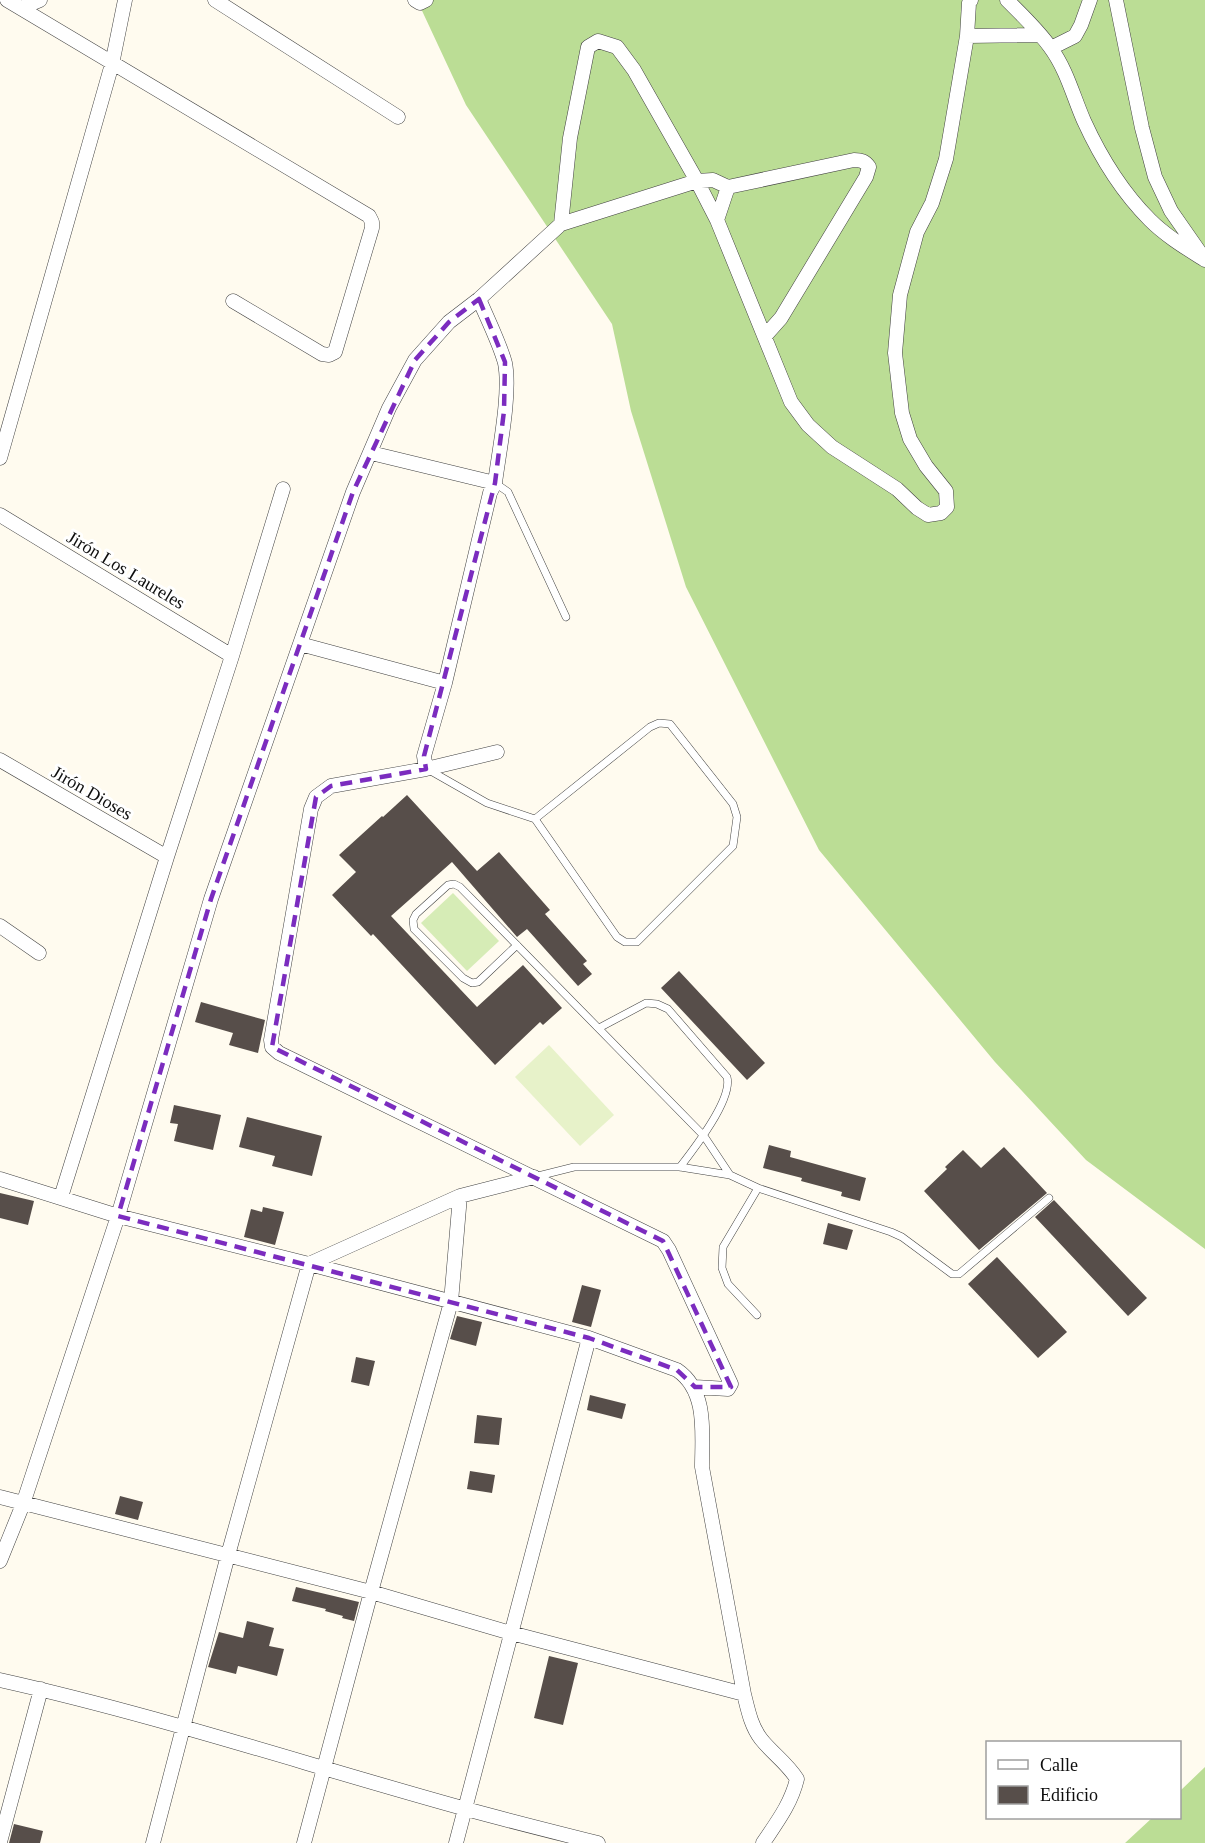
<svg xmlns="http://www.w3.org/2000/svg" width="1205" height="1843" viewBox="0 0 1205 1843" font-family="Georgia,serif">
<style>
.green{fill:#d6ecb6}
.forest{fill:#bbdd95}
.pitch{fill:#e7f2c9}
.building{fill:#574e4a}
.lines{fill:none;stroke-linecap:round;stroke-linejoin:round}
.lane-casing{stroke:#414141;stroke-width:8}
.street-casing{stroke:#414141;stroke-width:15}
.lane{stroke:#fff;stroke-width:7}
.street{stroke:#fff;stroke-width:14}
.marked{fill:none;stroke:#7b2cbf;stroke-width:4.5;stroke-dasharray:12 8;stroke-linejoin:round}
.labels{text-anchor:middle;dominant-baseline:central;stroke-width:6;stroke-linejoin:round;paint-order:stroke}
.street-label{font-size:18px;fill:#0e0e0e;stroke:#fff}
</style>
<rect width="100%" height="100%" fill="#fffbef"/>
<path class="green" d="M 453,893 L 499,941 L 467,971 L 421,923 Z"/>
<path class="forest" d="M 417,0 L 1205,0 L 1205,1249 L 1086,1160 L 995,1062 L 819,850 L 686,587 L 631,411 L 612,324 L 466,105 Z
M 1205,1767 L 1205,1843 L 1125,1843 L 1152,1818 L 1180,1818 L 1180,1791 Z"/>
<path class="pitch" d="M 549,1045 L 614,1115 L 580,1146 L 515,1077 Z"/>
<path class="building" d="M 407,795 L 477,871 L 499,852 L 550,910 L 545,914 L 587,961 L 583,964 L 592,974 L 578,986 L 527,929 L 517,937 L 452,862 L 391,916 L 477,1007 L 523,965 L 562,1008 L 543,1025 L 540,1022 L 495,1065 L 373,934 L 371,936 L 332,895 L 356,872 L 339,855 L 382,816 L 383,817 Z
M 679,971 L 765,1063 L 747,1080 L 661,988 Z
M 201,1002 L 265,1020 L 258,1053 L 229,1045 L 233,1033 L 195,1022 Z
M 174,1105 L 221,1115 L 213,1150 L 174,1141 L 178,1124 L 170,1123 Z
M 247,1117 L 322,1136 L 312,1176 L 272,1166 L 275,1156 L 239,1147 Z
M 769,1145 L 791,1151 L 790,1157 L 866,1178 L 860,1201 L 841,1196 L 842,1192 L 801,1181 L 802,1178 L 763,1168 Z
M 1004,1147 L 1047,1193 L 979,1250 L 924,1191 L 947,1169 L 945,1167 L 963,1150 L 981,1168 Z
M 0,1193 L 34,1201 L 28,1225 L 0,1218 Z
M 1054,1200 L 1147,1298 L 1128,1316 L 1035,1217 Z
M 263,1207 L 284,1212 L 275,1245 L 244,1237 L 251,1209 L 262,1212 Z
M 828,1223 L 853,1230 L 847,1250 L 823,1244 Z
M 997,1257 L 1067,1332 L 1038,1358 L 968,1284 Z
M 582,1285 L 601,1290 L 591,1327 L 572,1322 Z
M 457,1316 L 482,1322 L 476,1346 L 450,1339 Z
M 356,1357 L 375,1361 L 369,1386 L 351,1382 Z
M 590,1395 L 626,1404 L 622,1419 L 587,1410 Z
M 477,1415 L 502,1418 L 499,1445 L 474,1443 Z
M 470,1471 L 495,1475 L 492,1493 L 467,1489 Z
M 120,1496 L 143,1502 L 138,1520 L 115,1514 Z
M 296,1587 L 359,1602 L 354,1621 L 342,1618 L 343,1616 L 325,1611 L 326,1609 L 292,1601 Z
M 247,1621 L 274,1628 L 269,1646 L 284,1649 L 277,1676 L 238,1666 L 236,1674 L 208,1667 L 219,1632 L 243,1638 Z
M 549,1656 L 578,1663 L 563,1725 L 534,1718 Z
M 14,1824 L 43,1831 L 40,1843 L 9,1843 Z"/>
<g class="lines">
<defs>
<path id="lane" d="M 495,483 L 508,492 L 566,617
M 429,770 L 487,803 L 535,819 L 617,937 L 625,942 L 637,942 L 733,846 L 737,817 L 733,804 L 670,724 L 659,723 L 650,727 L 535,819
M 517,945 L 478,982 L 472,983 L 463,978 L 414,929 L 413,920 L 416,914 L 448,885 L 454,884 L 460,887 L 704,1136 L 730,1175
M 599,1028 L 646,1003 L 657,1004 L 668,1009 L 727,1077 C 733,1099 694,1149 680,1167
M 534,1177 L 574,1167 L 680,1167 L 730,1175 L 758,1188 L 891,1232 L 902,1237 L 952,1274 L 959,1274 L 1049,1198
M 757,1315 L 728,1284 L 722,1268 L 723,1247 L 758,1188"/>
<path id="street" d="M 7,0 L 369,216 L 372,222 L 372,228 L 335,352 L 329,355 L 322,354 L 233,301
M 215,0 L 398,117
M 415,0 L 420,3 L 426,0
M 1007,0 C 1022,15 1038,30 1050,47 C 1067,70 1073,96 1084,121 C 1100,156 1123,193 1150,220 C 1166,236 1186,248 1205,260
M 1116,0 L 1142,128 L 1155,177 L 1171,211 L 1201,254
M 21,8 L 40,0
M 967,36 L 1040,35
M 1051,48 L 1075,36 L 1081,25 L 1090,0
M 717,220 L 728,187
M 561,224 L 570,138 L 588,47 L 598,41 L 617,47 L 634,70 L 697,181 L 717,220 L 791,402 L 808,425 L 832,447 L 897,489 L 917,508 L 928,515 L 941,513 L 947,507 L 946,491 L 926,466 L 910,439 L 902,413 L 895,353 L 900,295 L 917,232 L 932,203 L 946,159 L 967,36 L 969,3 L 971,0
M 371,453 L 495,483
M 0,458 L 112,64 L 125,0
M 0,515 L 232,656
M 300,644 L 445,683 L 490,493 L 495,483 C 499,451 511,393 505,363 C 500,344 487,318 479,299
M 497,752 L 426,769 L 331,786 L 316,797 L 311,809 L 271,1040 L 272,1047 L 279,1053 L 663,1241 L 669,1250 L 731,1384 L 728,1389 L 695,1387
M 0,760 L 167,857
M 426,769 L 424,756 L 445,683
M 0,926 L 39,953
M 0,1179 L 118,1216 L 309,1264 L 589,1338 L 677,1370 C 708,1391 702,1434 702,1467 L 744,1694 C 748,1710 751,1726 761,1739 C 772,1753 787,1763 797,1779 C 791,1804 777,1822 763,1843
M 61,1197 L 167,857 L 232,656 L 283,489
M 0,1497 L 371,1592 L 511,1633 L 744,1694
M 0,1561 L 23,1504 L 118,1216 L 211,899 L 353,492 L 389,408 L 415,360 L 449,322 L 479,299 L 561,224 L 697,181 L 713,180 L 728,187 L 854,160 C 861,160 865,161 869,167 L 866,177 L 781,318 L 765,336
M 0,1680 C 157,1715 310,1766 466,1809 C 510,1821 554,1832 598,1843
M 0,1842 L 41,1689
M 153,1843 L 228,1555 L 309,1264 L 460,1196 L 534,1177
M 304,1843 L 371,1592 L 451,1302 L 460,1196
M 456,1843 L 589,1338"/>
</defs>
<use href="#lane" class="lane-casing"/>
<use href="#street" class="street-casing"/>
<use href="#lane" class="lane"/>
<use href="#street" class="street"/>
</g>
<path class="marked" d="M 479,299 L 505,362 L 504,411 L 495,483 L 424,756 L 426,769 L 331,786 L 316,797 L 272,1047 L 663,1241 L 731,1387 L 695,1387 L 677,1370 L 589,1338 L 118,1216 L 211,899 L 353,492 L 415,360 L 449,322 Z"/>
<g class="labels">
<g class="street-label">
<text transform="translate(126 570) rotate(31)">Jirón Los Laureles</text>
<text transform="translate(92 793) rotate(30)">Jirón Dioses</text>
</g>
</g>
<rect x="986" y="1741" width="195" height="78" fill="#ffffff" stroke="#9f9f9f" stroke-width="1.5"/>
<rect x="998" y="1760" width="30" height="9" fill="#ffffff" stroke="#9f9f9f" stroke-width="1.5"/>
<text x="1040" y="1771" font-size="18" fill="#0e0e0e">Calle</text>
<rect x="998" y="1786" width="30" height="18" fill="#574e4a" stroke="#9f9f9f" stroke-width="1.5"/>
<text x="1040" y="1801" font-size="18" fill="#0e0e0e">Edificio</text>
</svg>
